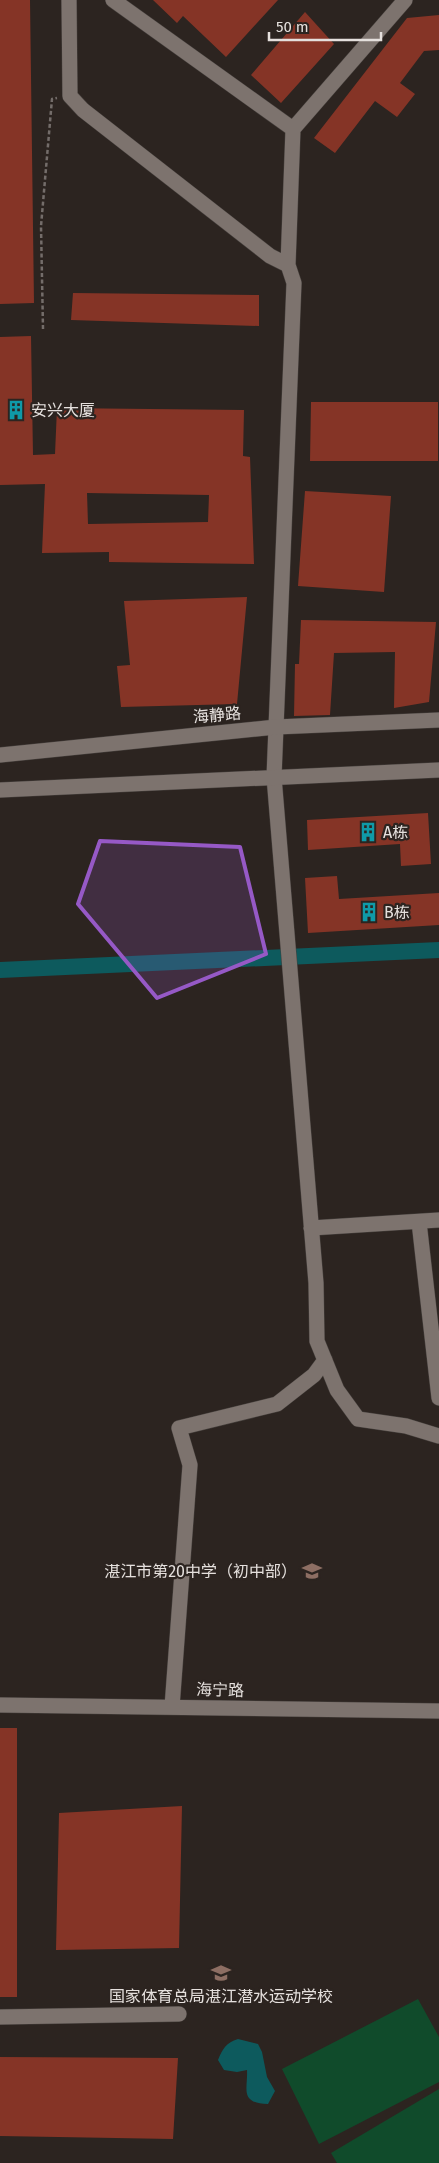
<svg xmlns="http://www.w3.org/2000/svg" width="439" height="2163" viewBox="0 0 439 2163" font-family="'Fira Sans','Noto Sans SC',sans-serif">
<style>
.green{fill:#104b2b}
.water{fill:#0d5a5d}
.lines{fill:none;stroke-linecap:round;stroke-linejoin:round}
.canal{stroke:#0d5a5d;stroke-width:16}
.building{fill:#853426;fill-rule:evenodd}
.street-casing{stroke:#46403d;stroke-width:16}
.secondary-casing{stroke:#46403d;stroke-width:16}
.path{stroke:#746d6a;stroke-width:2.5;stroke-dasharray:4 2.5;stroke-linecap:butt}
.street{stroke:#7d736e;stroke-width:15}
.secondary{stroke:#7d736e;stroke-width:15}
.marked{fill:#9659c6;fill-opacity:0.2;stroke:#9659c6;stroke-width:4;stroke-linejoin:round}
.labels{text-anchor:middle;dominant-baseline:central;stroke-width:4.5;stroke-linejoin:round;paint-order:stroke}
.poi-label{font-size:16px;fill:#e5e0dd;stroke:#2c2420;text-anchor:start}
.street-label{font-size:16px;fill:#e5e0dd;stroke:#2c2420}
</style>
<rect width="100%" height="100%" fill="#2c2420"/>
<path class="green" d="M 418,1999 L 439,2037 L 439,2082 L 319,2144 L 282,2069 Z
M 439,2089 L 439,2163 L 337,2163 L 331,2153 Z"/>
<path class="water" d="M 238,2039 L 258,2044 L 262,2052 L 267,2077 L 275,2091 L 268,2104 C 239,2103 248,2089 247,2070 L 237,2072 L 224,2070 L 218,2060 C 223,2048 226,2043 238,2039 Z"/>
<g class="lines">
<path class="canal" d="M 0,970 L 439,950"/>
</g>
<path class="building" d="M 0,0 L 30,0 L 34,303 L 0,304 Z
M 153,0 L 278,0 L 226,57 L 183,16 L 177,23 Z
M 305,12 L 334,44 L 281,103 L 251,75 Z
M 439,15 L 439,50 L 424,51 L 400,83 L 415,94 L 397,117 L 375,101 L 335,153 L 314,138 L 407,18 Z
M 73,293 L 259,295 L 259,326 L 71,320 Z
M 31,336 L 33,455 L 55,454 L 57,408 L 244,410 L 243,456 L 250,457 L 254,564 L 109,562 L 109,552 L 42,553 L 45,484 L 0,485 L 0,337 ZM 87,493 L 209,495 L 208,522 L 88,524 Z
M 311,402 L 438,402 L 438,461 L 310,461 Z
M 305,491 L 391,496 L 384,592 L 298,586 Z
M 247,597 L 237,704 L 121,707 L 117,666 L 130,665 L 124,601 Z
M 301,620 L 436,622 L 429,702 L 394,708 L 395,652 L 334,653 L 330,715 L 294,716 L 295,664 L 299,664 Z
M 428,813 L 431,864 L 401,866 L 400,844 L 308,850 L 307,820 Z
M 337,876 L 339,899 L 439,893 L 439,925 L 308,933 L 305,878 Z
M 0,1728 L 17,1728 L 17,1997 L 0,1997 Z
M 182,1806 L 179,1948 L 56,1950 L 59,1813 Z
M 0,2057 L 178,2058 L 173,2139 L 0,2136 Z"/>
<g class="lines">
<defs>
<path id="street" d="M 69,0 L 70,96 L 83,110 L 270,256 L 288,265 L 294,283 L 274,777 L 316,1283 L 317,1341 L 337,1390 L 358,1419 L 406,1426 L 439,1436
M 113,0 L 293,129 L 288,265
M 293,129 L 405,0
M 419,1222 L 439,1398
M 311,1228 L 439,1220
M 0,1705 L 439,1711
M 172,1707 L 190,1465 L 179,1428 L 277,1404 L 314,1375 L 325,1360
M 0,2017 L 179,2014"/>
<path id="secondary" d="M 0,755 L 276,727 L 439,720
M 0,790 L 439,770"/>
</defs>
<use href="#street" class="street-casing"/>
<use href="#secondary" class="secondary-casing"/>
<path class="path" d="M 43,329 L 41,226 L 52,99 L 57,98"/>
<use href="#street" class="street"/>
<use href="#secondary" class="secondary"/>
</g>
<path class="marked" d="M 100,841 L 240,847 L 266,954 L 157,998 L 78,904 Z"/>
<defs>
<symbol id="building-bare" viewBox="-9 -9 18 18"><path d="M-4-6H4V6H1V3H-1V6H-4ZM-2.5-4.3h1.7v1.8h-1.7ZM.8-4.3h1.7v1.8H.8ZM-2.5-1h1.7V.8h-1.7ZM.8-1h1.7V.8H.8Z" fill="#0f9aa8" stroke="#2c2420" stroke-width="2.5" paint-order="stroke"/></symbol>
<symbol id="school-bare" viewBox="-9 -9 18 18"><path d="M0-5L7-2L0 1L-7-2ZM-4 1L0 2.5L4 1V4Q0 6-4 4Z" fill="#8d6e63" stroke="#2c2420" stroke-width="2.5" paint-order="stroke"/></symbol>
<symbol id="university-bare" viewBox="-9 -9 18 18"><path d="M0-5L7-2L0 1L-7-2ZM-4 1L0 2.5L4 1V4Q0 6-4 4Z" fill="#8d6e63" stroke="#2c2420" stroke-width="2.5" paint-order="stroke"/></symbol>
</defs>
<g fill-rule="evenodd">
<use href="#building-bare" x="2" y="396" width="28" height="28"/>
<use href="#building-bare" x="354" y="818" width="28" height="28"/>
<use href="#building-bare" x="355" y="898" width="28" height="28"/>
<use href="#school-bare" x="298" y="1557" width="28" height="28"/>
<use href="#university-bare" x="207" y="1959" width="28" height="28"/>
</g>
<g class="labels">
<g class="poi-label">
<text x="31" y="410">安兴大厦</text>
<text x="383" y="832">A栋</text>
<text x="384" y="912">B栋</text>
<text x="297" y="1571" text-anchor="end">湛江市第20中学（初中部）</text>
<text x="221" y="1996" text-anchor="middle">国家体育总局湛江潜水运动学校</text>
</g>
<g class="street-label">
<text transform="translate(217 715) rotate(-5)">海静路</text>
<text transform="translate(220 1690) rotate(1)">海宁路</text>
</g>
</g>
<path d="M269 32v8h112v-8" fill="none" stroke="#e5e0dd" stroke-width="2.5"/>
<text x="276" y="32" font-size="15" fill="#e5e0dd" stroke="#2c2420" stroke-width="4" paint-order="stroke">50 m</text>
</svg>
